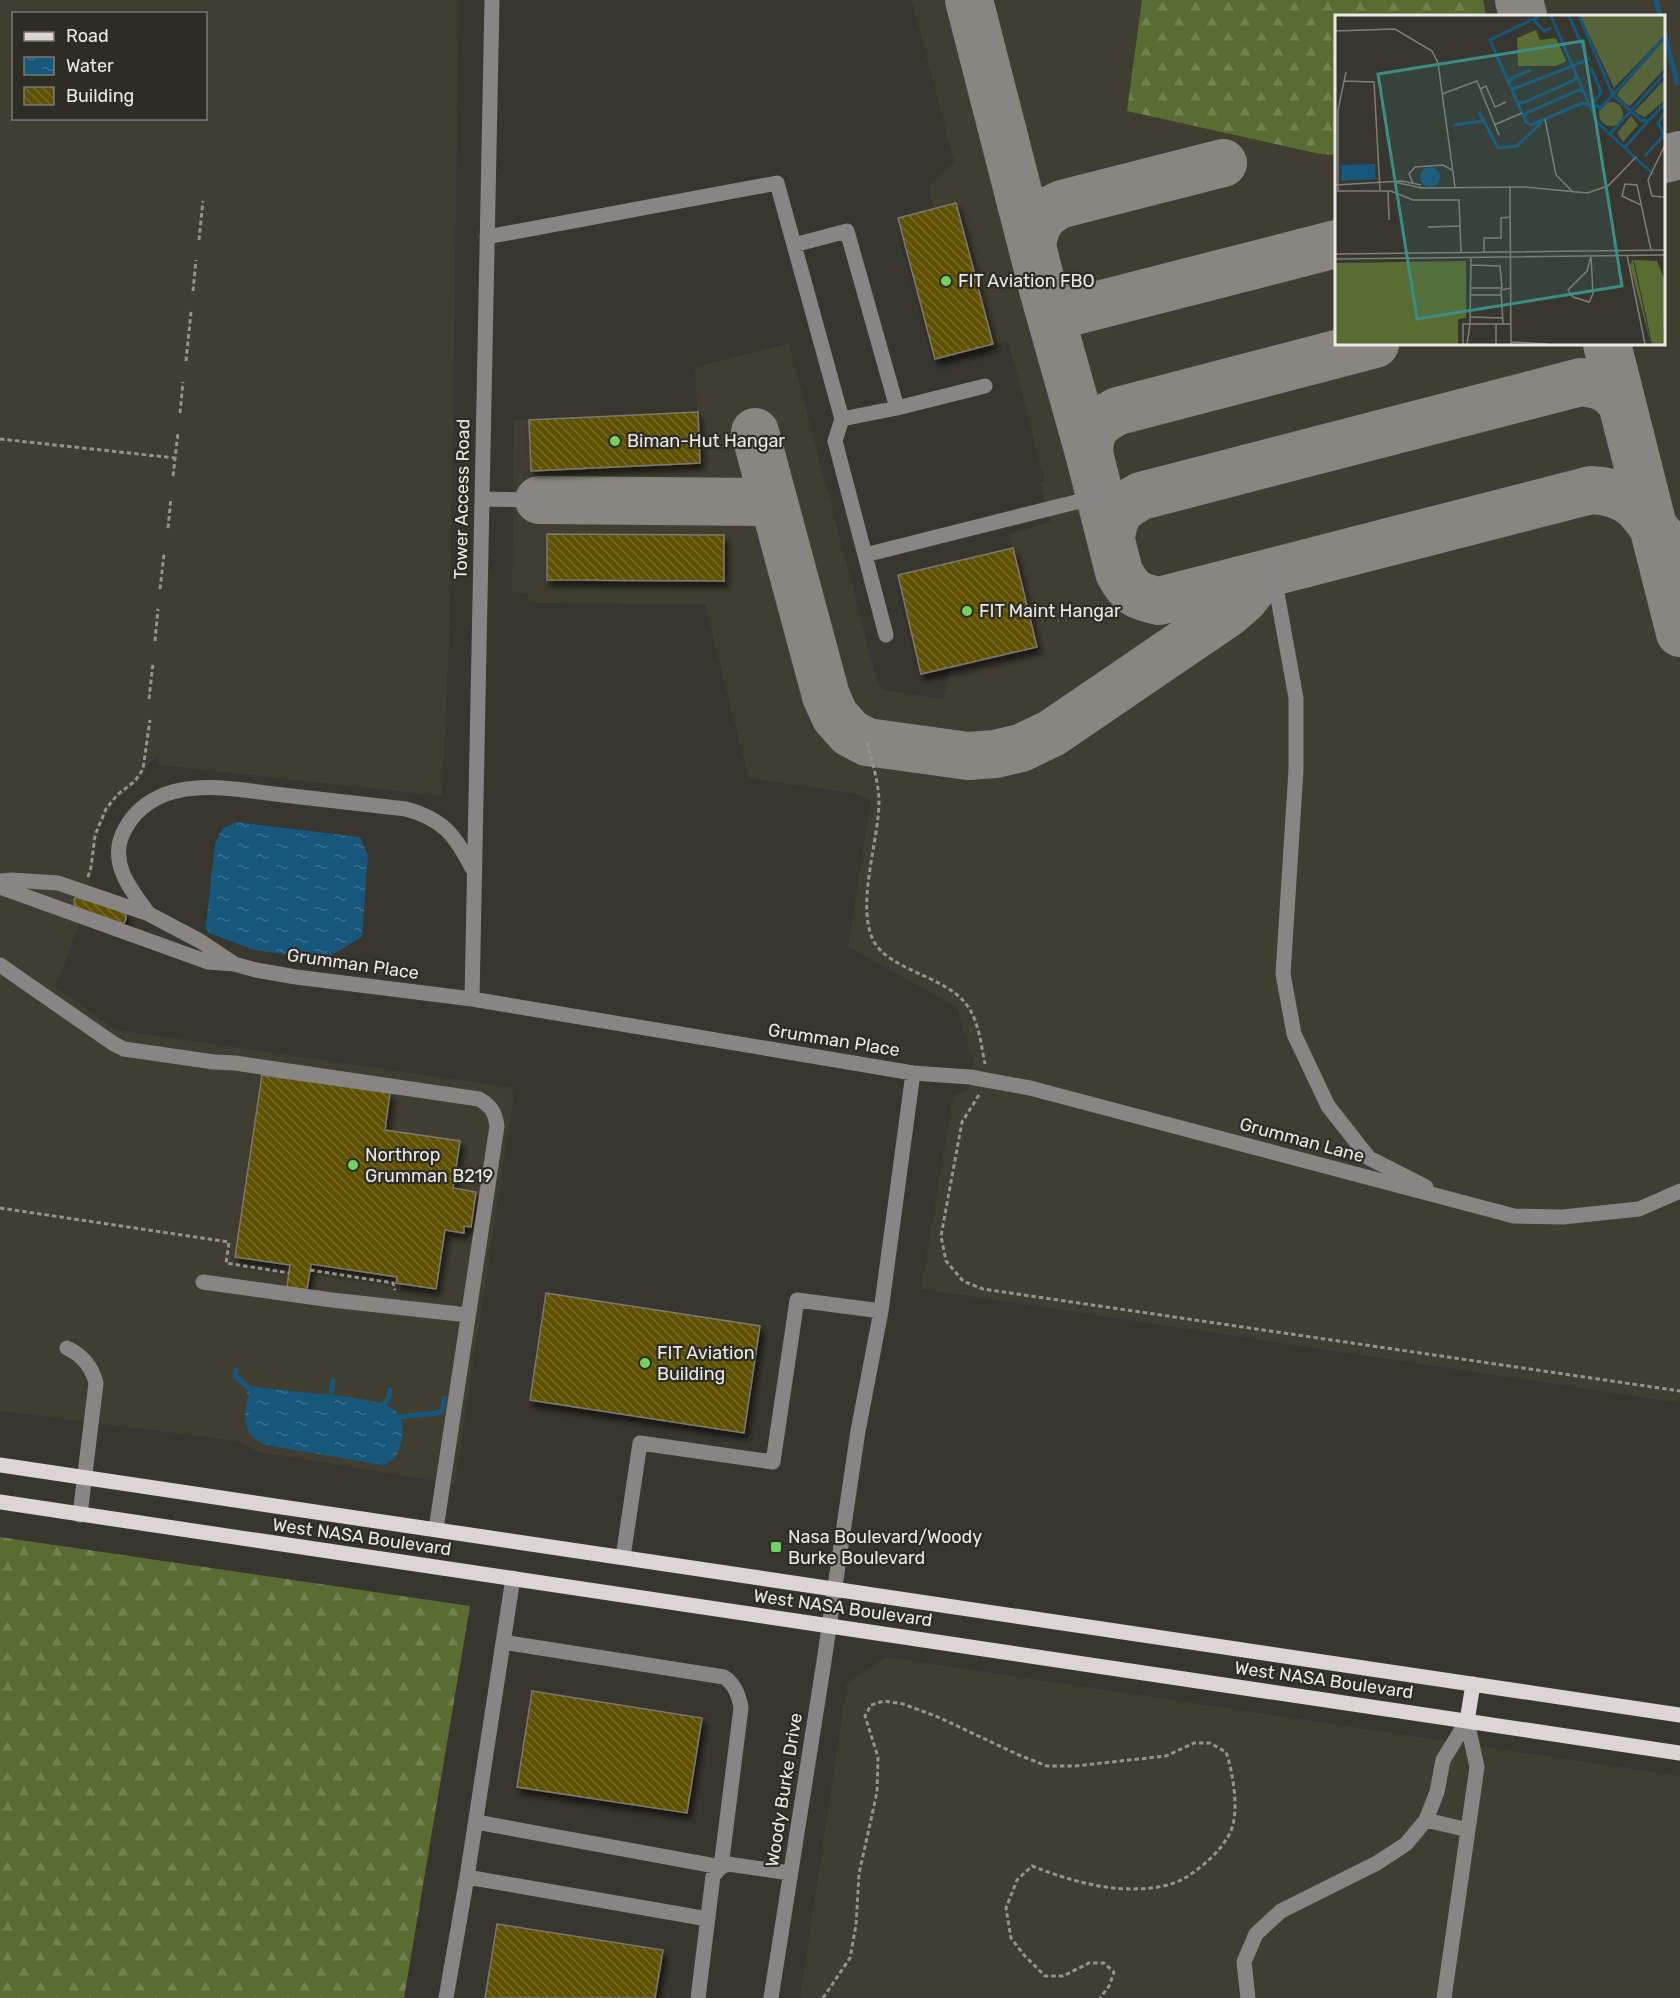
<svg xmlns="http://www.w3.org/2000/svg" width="1680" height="1998" viewBox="0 0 1680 1998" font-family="Rubik,sans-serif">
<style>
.built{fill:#403e31;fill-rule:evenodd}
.forest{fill:url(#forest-firs)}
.water{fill:url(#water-ripples)}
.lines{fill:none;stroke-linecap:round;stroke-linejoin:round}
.stream{stroke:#17577c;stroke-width:5}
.taxiway{stroke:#878680;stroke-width:48}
.building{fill:url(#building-back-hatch);stroke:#7a7971;stroke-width:1.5;filter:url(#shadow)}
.path{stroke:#94938d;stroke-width:3;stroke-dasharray:4.5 3;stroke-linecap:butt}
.minor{stroke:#898585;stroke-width:15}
.major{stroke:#dcd4d5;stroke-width:15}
.poi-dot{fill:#72d25d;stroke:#2d2c25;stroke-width:2}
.labels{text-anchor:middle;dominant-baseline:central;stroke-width:4.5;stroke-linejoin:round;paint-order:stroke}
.poi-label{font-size:18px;fill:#ebeae6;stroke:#2d2c25;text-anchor:start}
.street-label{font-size:18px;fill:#ebeae6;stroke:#2d2c25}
.inset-river{fill:none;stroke:#17577c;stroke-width:3}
.inset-road{fill:none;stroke:#7f7e78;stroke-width:1.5}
.view{fill:#3b8d86;fill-opacity:0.15;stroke:#3b8d86;stroke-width:3}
.inset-edge{fill:none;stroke:#ebeae6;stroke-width:3}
</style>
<defs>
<pattern id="forest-firs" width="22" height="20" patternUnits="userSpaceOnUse" patternTransform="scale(1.5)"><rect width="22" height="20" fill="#596c31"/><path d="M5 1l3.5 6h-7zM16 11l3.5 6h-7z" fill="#71814f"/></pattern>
<pattern id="water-ripples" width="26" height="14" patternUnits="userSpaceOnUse" patternTransform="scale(1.5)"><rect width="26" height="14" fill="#17577c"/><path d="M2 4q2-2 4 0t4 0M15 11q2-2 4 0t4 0" fill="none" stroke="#396f8f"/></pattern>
<pattern id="building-back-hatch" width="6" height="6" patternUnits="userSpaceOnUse" patternTransform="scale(1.5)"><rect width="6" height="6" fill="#5f5105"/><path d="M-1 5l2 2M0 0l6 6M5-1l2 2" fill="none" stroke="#766a29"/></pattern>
<filter id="shadow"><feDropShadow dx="3.5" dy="6" stdDeviation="3" flood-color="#0009"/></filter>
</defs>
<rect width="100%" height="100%" fill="#37362f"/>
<path class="built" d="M 0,0 L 459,0 L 450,618 L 442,796 L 158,765 L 159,756 L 147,764 L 144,775 L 138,782 L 120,797 L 111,807 L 101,826 L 97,842 L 94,866 L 89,882 L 94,884 L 56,987 L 116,1030 L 515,1088 L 455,1484 L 259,1452 L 238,1441 L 0,1411 ZM 14,14 L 206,14 L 206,118 L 14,118 Z
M 912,0 L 1680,0 L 1680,1403 L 921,1289 L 953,1096 L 969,1089 L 973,1062 L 957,1007 L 848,947 L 871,800 L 857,794 L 749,778 L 705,604 L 529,603 L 528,594 L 512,592 L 514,420 L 697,412 L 695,367 L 789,343 L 878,684 L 884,690 L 943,699 L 951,667 L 921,674 L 898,575 L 1013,548 L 1009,534 L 1051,522 L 1040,483 L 1045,481 L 1008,341 L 935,359 L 898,218 L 934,209 L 929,187 L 954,162 ZM 1336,16 L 1664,16 L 1664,344 L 1336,344 Z
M 886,1657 L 1680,1776 L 1680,1998 L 800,1998 L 847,1683 Z"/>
<path class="forest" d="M 1142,0 L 1483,0 L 1486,16 L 1336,16 L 1336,155 L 1320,154 L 1127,111 Z
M 0,1537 L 470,1606 L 404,1998 L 0,1998 Z"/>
<path class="water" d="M 236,822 L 360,837 L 368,855 L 362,937 L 323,960 L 254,950 L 209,933 L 206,929 L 206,924 L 215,844 L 222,829 Z
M 253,1386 C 281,1393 380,1394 396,1411 C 404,1419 403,1432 401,1442 C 399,1454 394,1462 383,1465 L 266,1445 C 241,1435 244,1418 248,1396 L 247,1392 Z"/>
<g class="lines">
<path class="stream" d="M 1656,0 L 1660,16
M 1664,30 L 1677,83
M 236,1370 L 235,1376 L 250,1389
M 331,1395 L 333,1381
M 383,1405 L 389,1398 L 390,1390
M 400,1417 L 437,1413 L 442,1411 L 445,1398"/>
<path class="taxiway" d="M 969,0 L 1044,293 L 1089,453 L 1119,572 C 1130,593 1136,596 1159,601 L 1591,490 C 1607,491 1623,494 1636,506 C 1651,521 1659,541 1680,550
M 1519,0 L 1523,16
M 1664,159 L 1680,155
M 1032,246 C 1035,225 1041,213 1062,204 L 1223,163
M 1044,293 C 1055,307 1058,309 1075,311 L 1336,244
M 1607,344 L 1680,633
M 755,432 L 826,696 L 835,716 L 850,733 L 867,742 L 968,756 L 995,754 L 1021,748 L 1052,733 L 1228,613 L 1244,599 L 1258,581 L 1266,575
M 1089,453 C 1090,429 1096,422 1118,411 L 1375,344
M 539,500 L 773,502
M 1111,538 C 1114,514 1120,507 1141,496 L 1581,382 C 1602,385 1608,387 1622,403"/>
</g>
<path class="building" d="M 956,203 L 993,344 L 935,359 L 898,218 Z
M 698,412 L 700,463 L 531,471 L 529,420 Z
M 547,534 L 724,535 L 724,581 L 547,580 Z
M 1013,548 L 1037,647 L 921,674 L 898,575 Z
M 76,897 L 124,912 L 126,915 L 126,919 L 124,923 L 121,923 L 75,907 L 74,900 Z
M 262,1075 L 390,1093 L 385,1130 L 460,1141 L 453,1188 L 476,1192 L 471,1227 L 464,1226 L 464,1233 L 445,1230 L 436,1289 L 396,1283 L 397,1277 L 311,1264 L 307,1290 L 287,1287 L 290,1265 L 235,1257 Z
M 546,1293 L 760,1326 L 744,1433 L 530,1400 Z
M 532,1691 L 702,1718 L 687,1813 L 517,1787 Z
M 497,1924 L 663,1950 L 655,1998 L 485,1998 Z"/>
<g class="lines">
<path class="path" d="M 199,240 L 203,201
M 193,291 L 196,260
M 186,361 L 191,312
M 180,413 L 183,382
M 0,439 L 175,458
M 173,476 L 178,433
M 168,528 L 171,498
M 160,589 L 164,554
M 155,641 L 158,609
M 149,699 L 153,663
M 867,742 C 872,761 878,780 879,800 C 879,842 856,902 873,940 C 888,970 945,976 966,1004 C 979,1020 981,1045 985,1064
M 88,877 L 91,867 L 95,835 L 106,809 L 117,795 L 135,781 L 143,769 L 150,720
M 979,1095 L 962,1122 L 941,1236 L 946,1261 L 963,1281 L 983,1289 L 1680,1391
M 0,1208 L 229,1242 L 226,1263 L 289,1273
M 310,1270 L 393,1283 L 395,1290
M 823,1998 L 850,1958 L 856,1925 L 859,1874 L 877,1792 L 878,1757 L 865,1716 L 871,1705 L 884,1701 L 903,1704 L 938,1717 L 1021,1756 L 1047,1766 L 1075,1766 L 1166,1756 L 1194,1743 L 1210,1743 L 1226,1752 C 1233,1772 1240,1813 1230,1833 C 1223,1846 1214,1856 1203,1865 C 1191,1875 1179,1883 1163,1886 C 1118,1895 1073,1882 1032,1866 L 1017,1880 L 1006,1908 L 1011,1938 L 1024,1955 L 1045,1976 L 1063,1976 L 1089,1963 L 1104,1963 L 1114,1972 L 1109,1986 L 1100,1998"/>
<path class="minor" d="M 487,237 L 777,183 L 842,419 L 835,441 L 886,635
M 794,245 L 847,231 L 897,408 L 985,386
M 842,419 L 897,408
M 482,499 L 539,500
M 865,555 L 1100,496
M 1273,571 L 1296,698 L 1296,770 L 1283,974 L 1294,1034 L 1328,1106 L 1369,1158 L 1426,1187
M 0,881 L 11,880 L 58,883 L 149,914 L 200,941 L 233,963
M 0,887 L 208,962 L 234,964 L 256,970 L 296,977 L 472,999 L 913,1073 L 970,1077 L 1030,1088 L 1514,1216 L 1563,1217 L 1639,1209 L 1680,1191
M 149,914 C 130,889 107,861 125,829 C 134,812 148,801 166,794 C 203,781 245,791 283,795 C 324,800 365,804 406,809 C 443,819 455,835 472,868
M 0,965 L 114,1044 L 124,1049 L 214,1062 L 235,1063 L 479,1099 C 491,1106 495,1112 497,1126 L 436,1529
M 472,999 L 492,0
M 203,1282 L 332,1300 L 468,1315
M 67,1348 C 82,1355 92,1367 96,1383 L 80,1515
M 623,1557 L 640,1443 L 773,1462 L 797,1300 L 881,1311
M 1426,1820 L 1468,1830
M 476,1822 L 721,1867 L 741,1708 C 739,1695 735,1684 724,1677 L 503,1642
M 467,1877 L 708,1919
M 446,1998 L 467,1877 L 513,1578
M 698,1998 L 713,1876 L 721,1867 L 728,1864 L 790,1873
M 771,1998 L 823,1668 L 858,1431 L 881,1311 L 913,1073
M 1248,1998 L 1244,1962 L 1256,1934 L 1281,1911 L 1377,1863 L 1406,1844 L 1426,1820 L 1437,1792 L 1443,1760 L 1467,1721 L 1477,1767 L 1444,1998"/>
<path class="major" d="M 0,1465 L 1680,1715
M 0,1502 L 1680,1753
M 1467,1721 L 1473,1684"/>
</g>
<g class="poi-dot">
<circle cx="946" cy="281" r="6"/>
<circle cx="615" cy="441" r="6"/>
<circle cx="967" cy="611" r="6"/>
<circle cx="353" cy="1165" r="6"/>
<circle cx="645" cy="1363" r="6"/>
<rect x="770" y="1541" width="12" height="12" rx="3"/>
</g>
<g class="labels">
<g class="poi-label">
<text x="958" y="281">FIT Aviation FBO</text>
<text x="627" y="441">Biman-Hut Hangar</text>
<text x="979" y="611">FIT Maint Hangar</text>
<text x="365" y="1155">Northrop<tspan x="365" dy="21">Grumman B219</tspan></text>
<text x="657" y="1353">FIT Aviation<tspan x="657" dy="21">Building</tspan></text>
<text x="788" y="1537">Nasa Boulevard/Woody<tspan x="788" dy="21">Burke Boulevard</tspan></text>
</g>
<g class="street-label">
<text transform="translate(462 499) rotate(-89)">Tower Access Road</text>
<text transform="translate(353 964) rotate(8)">Grumman Place</text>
<text transform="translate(834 1040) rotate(9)">Grumman Place</text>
<text transform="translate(1302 1140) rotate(15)">Grumman Lane</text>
<text transform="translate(362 1537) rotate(8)">West NASA Boulevard</text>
<text transform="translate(843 1608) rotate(8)">West NASA Boulevard</text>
<text transform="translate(1324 1680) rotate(8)">West NASA Boulevard</text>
<text transform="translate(784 1790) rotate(-81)">Woody Burke Drive</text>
</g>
</g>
<g transform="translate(1335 15)">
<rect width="330" height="330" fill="#37362f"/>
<path d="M 245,1 L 330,1 L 330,20 L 279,73 ZM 330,24 L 330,53 L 295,91 L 291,89 L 282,80 L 285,75 ZM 330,64 L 330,85 L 310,102 L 303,99 L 300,96 ZM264 99a12 12 0 1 1 24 0a12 12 0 1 1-24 0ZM 296,101 L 303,110 L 288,127 L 282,118 Z" fill="#566439"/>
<path d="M 201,15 L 205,25 L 221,23 L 231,46 L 221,51 L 183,51 L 182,23 ZM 297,245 L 298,245 L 316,329 L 295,251 ZM 299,245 L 322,246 L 330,266 L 328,329 L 317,329 ZM 131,246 L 131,303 L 123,304 L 123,329 L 0,329 L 0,248 Z" fill="#596c31"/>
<path d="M 40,149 L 41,164 L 6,166 L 6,150 ZM85 162a10 10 0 1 1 20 0a10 10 0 1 1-20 0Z" fill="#17577c"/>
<path class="inset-river" d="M 205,1 L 155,25 L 191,107 L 196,110 L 247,88 L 266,92M 216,1 L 262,107 L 319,160M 234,1 L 250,37M 244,1 L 278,80 L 306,105 L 314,106M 198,4 L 209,16 L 216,13M 256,52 L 266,77 L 259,87M 174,69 L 177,63 L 196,55M 176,75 L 255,44M 181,86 L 188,88 L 239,65 L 242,60M 264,95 L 330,22M 144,97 L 163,133 L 182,131 L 207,107M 189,103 L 192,98 L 244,75 L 249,77M 119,110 L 147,106M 275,119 L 330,58M 290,132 L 330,88M 310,141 L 329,120 L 323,108 L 330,98"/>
<path class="inset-road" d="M 0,16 L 60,14 L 97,36 L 103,48 L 120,172M 11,57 L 3,95 L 3,176 L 56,176 L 78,185 L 124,185 L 126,238M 9,66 L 39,67 L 45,175M 145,74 L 151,71 L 160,92 L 171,87M 107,79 L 142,66 L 164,120M 210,104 L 221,160 L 237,176M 159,110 L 187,98M 59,167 L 87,173 L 190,172 L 252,178 L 273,171 L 301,142M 78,168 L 74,159 L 80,152 L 108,150 L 117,155M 0,170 L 67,166 L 86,170M 175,173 L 176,329M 53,176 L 54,205M 329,182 L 317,181 L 313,165 L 330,130M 306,190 L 287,181 L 290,169 L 302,170 L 316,235M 93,212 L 126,211M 149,238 L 149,223 L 166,223 L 166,203 L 176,202M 0,239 L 330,235M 292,240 L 310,329M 256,241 L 258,279 L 254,287 L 238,282 L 233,275 L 252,256 ZM 0,244 L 330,240M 136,250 L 165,251 L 167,273 L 136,273M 136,280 L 167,280M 136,302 L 167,303M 161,309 L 161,329M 168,309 L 166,275 L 176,273M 176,327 L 213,329M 128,329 L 128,309 L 135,309 L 136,243M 132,329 L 135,309 L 176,309"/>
<path class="view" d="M 248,26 L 287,271 L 82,304 L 43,59 Z"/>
<rect width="330" height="330" class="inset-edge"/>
</g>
<rect x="12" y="12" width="195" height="108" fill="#2d2c25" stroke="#797872" stroke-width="1.5"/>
<rect x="24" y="32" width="30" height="9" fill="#dcd4d5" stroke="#797872" stroke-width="1.5"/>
<text x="66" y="42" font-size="18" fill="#ebeae6">Road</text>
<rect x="24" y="57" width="30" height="18" fill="url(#water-ripples)" stroke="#797872" stroke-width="1.5"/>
<text x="66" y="72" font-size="18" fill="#ebeae6">Water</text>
<rect x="24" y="87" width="30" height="18" fill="url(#building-back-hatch)" stroke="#797872" stroke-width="1.5"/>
<text x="66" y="102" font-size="18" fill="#ebeae6">Building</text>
</svg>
